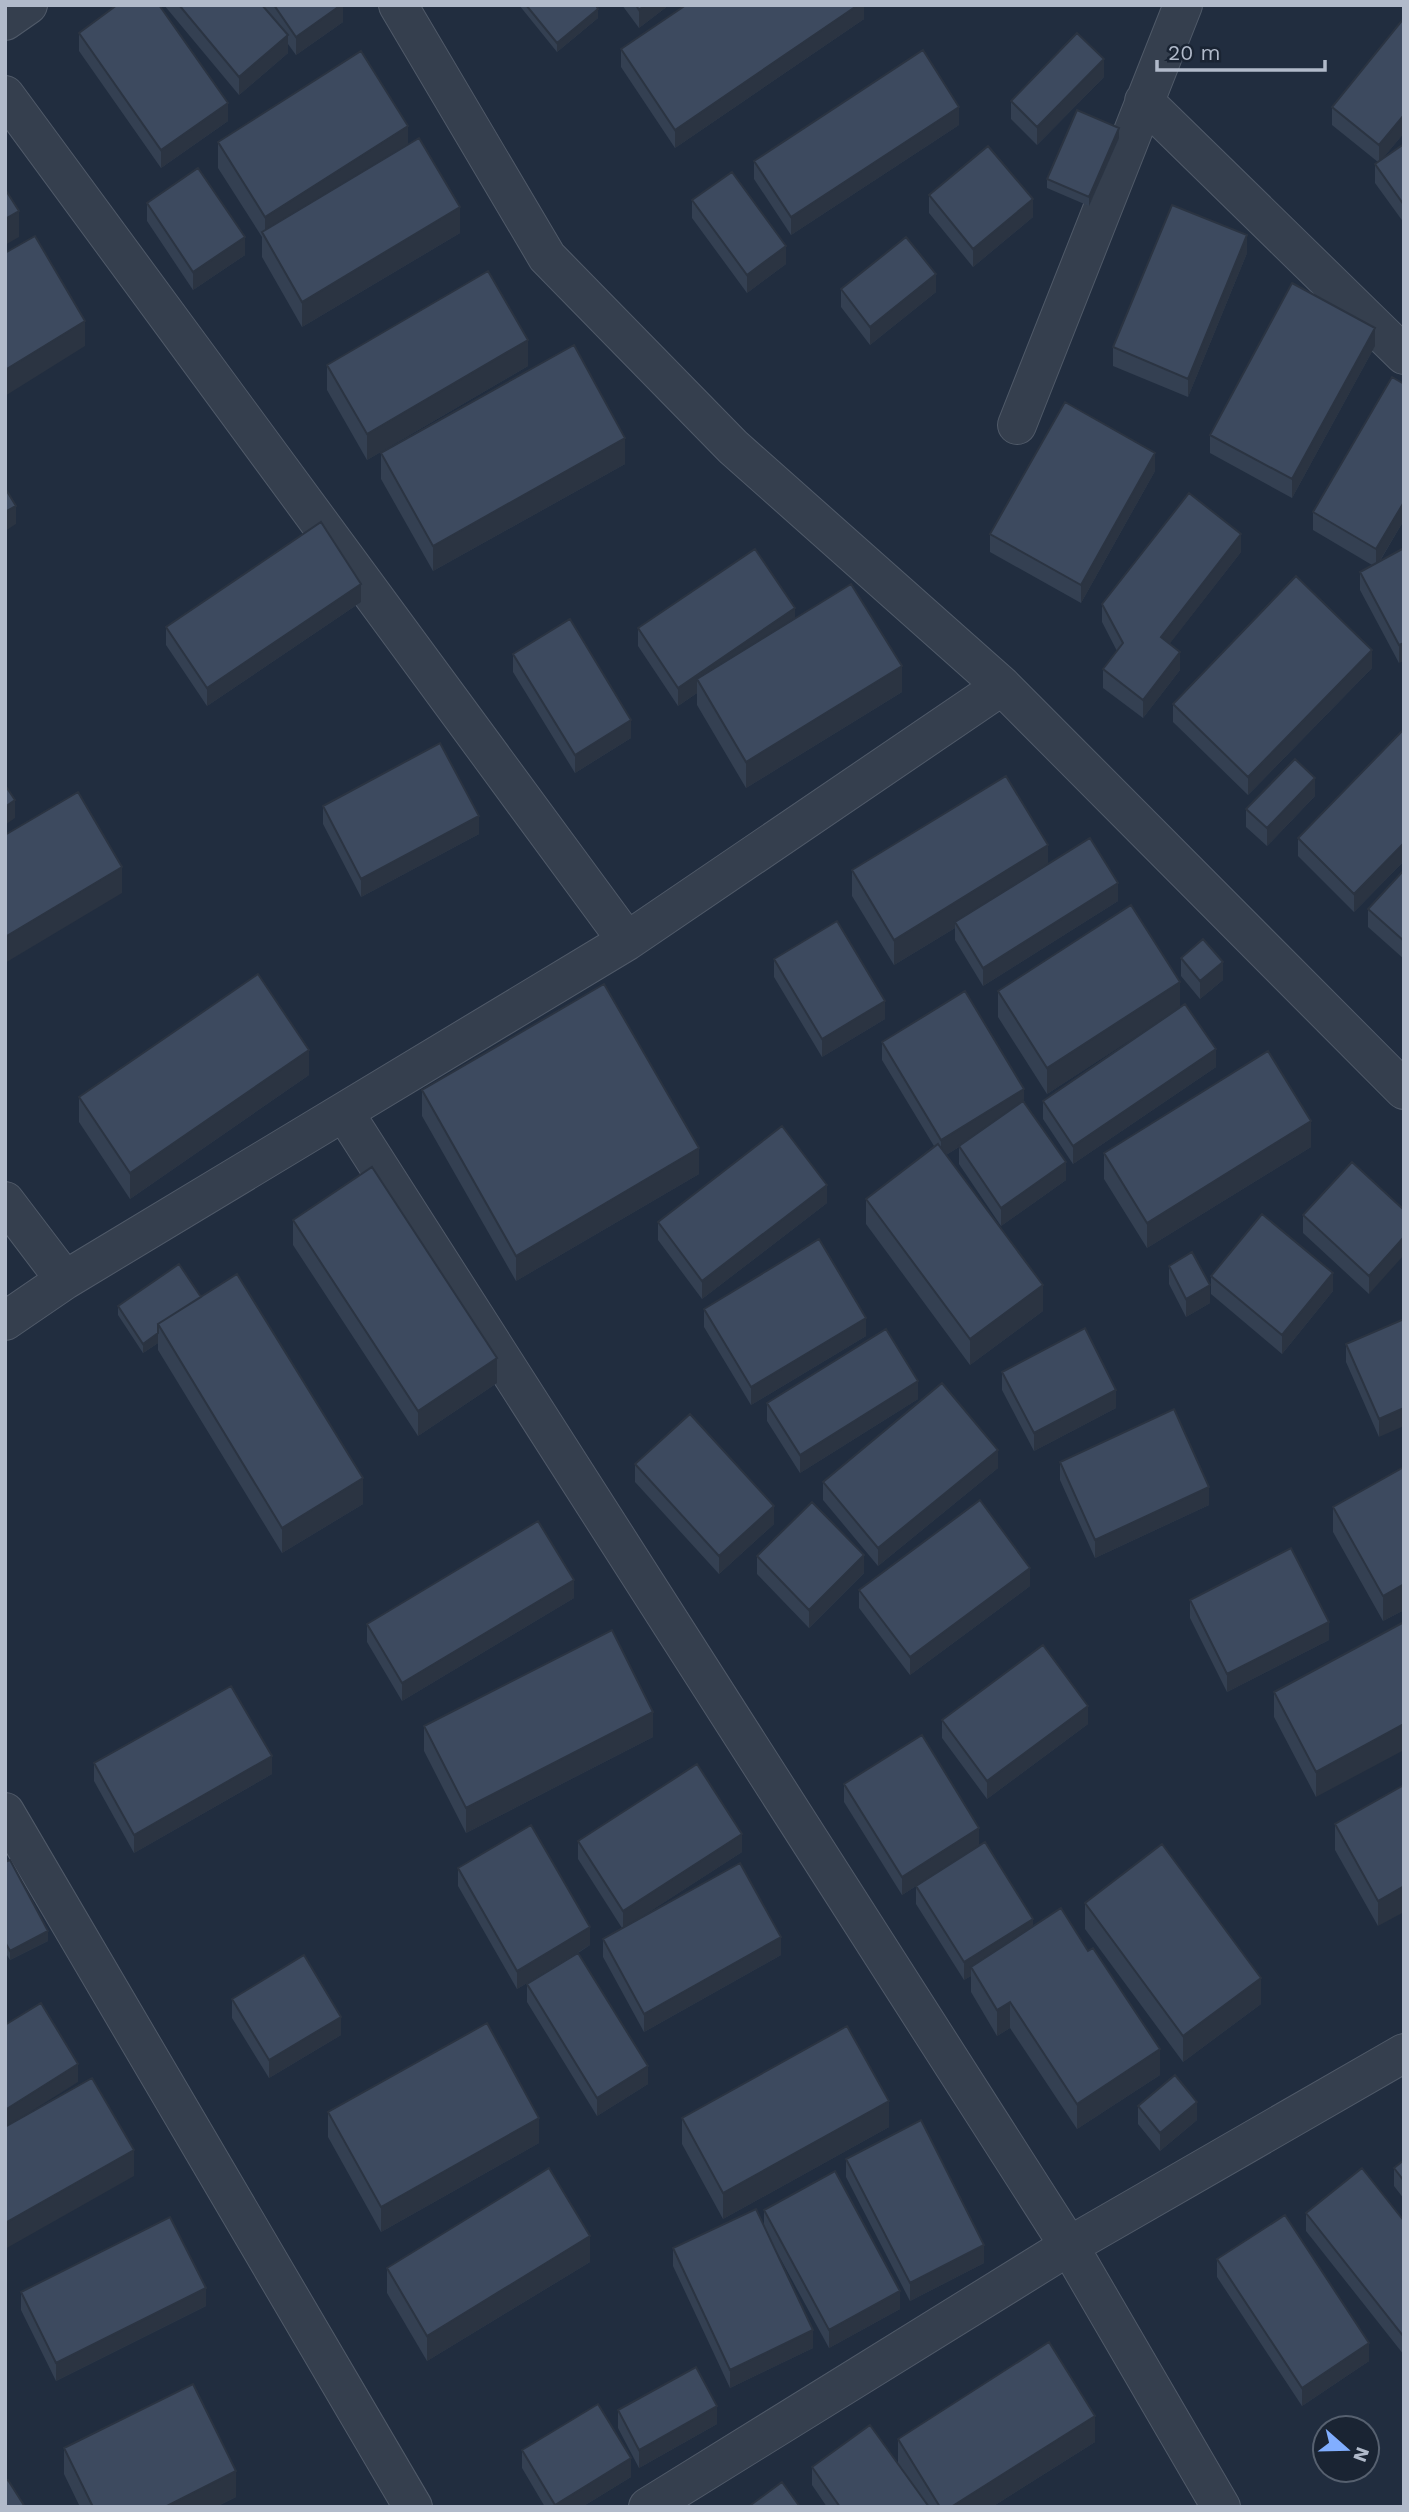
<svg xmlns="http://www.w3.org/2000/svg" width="1409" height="2512" viewBox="0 0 1409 2512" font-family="'Work Sans',sans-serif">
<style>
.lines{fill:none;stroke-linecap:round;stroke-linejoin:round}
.street-casing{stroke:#505a69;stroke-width:40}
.street{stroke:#353f4e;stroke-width:38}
.wall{fill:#344052}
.shaded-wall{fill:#2b3442}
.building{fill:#3d4a5f;stroke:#2b3442;stroke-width:2}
</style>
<rect width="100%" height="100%" fill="#212d3f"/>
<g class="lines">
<defs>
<path id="street" d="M 398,5 L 547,257 L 733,447 L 1002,686 L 1404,1090
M 5,21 L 28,5
M 5,95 L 627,941
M 1144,101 L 1404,355
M 1017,425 L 1183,5
M 344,1112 L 1069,2246 L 1221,2507
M 5,1201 L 65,1280
M 5,1321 L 65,1280 L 627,941 L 1002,686
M 5,1812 L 413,2507
M 648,2507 L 1069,2246 L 1404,2053"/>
</defs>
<use href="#street" class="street-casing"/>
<use href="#street" class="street"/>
</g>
<path class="wall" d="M 164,5 L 343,5 L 343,22 L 296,55 L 288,44 L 288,53 L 239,95 Z
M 519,5 L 596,5 L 598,18 L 557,52 Z
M 622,5 L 669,5 L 639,28 Z
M 864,5 L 864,19 L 675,148 L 621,67 L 621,49 Z
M 1404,18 L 1404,133 L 1382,159 L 1404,144 L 1404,223 L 1375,183 L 1375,164 L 1378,162 L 1332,125 L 1332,107 Z
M 79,33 L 228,121 L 161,168 L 79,51 Z
M 1104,77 L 1037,145 L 1011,119 L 1011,101 Z
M 959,125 L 791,235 L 754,179 L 754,161 Z
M 1119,138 L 1089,206 L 1047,188 L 1047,179 Z
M 218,142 L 408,144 L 460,233 L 302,327 L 262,257 L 262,237 L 218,168 Z
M 929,195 L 1033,217 L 973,267 L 929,213 Z
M 692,200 L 786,264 L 747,293 L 692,218 Z
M 147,203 L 245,255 L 193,290 L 147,221 Z
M 1247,253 L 1188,397 L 1113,366 L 1113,347 Z
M 841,289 L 936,292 L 870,345 L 841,307 Z
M 1375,346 L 1292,498 L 1210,453 L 1210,435 Z
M 327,365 L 528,366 L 367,460 L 327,390 Z
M 381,453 L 625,464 L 433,571 L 381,479 Z
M 1155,471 L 1081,603 L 990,552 L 990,534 Z
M 1313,512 L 1404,520 L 1380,561 L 1404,548 L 1399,663 L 1360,590 L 1360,572 L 1372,565 L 1313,530 Z
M 1241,552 L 1169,644 L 1180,670 L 1143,718 L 1103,688 L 1103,669 L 1117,651 L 1102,622 L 1102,604 Z
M 361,602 L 207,706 L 166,645 L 166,627 Z
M 795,618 L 902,692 L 746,788 L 697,705 L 697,693 L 678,706 L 638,646 L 638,628 Z
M 513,654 L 631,738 L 575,773 L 513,672 Z
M 1372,668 L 1248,795 L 1173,722 L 1173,704 Z
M 1404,729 L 1404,861 L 1354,912 L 1298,856 L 1298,838 Z
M 1315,796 L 1267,846 L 1246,827 L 1246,809 Z
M 323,806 L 479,834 L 361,897 L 323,824 Z
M 1048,865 L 1118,901 L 983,986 L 955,940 L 955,928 L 894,965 L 852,896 L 852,870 Z
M 1404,870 L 1404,959 L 1368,927 L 1368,909 Z
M 1181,958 L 1223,980 L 1200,999 L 1181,976 Z
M 774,959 L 885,1019 L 822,1057 L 774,977 Z
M 998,991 L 1180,1007 L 1216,1067 L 1073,1164 L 1043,1119 L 1043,1101 L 1167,1016 L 1047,1094 L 998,1017 Z
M 882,1042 L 1024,1101 L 1066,1180 L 1001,1226 L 959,1164 L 959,1147 L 946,1155 L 1043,1311 L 970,1365 L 866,1224 L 866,1199 L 934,1146 L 882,1060 Z
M 309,1075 L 130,1199 L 79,1122 L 79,1097 Z
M 422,1090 L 699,1174 L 516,1281 L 422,1116 Z
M 1311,1147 L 1147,1248 L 1104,1179 L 1104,1153 Z
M 827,1203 L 702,1299 L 658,1240 L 658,1222 Z
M 1404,1210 L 1369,1294 L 1303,1233 L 1303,1215 Z
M 293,1220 L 497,1383 L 418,1436 L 293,1245 Z
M 1169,1266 L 1210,1303 L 1186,1317 L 1169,1284 Z
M 1211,1276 L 1333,1291 L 1282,1354 L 1211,1294 Z
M 201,1297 L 363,1504 L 282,1553 L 158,1350 L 158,1343 L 143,1353 L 118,1315 L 118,1306 Z
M 704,1309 L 866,1336 L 751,1405 L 704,1327 Z
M 1404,1319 L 1379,1437 L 1346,1362 L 1346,1344 Z
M 1002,1372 L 1116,1408 L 1034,1451 L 1002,1390 Z
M 918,1399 L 800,1473 L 767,1421 L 767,1403 Z
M 1060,1462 L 1209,1505 L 1095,1558 L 1060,1480 Z
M 635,1464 L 774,1524 L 719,1574 L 635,1482 Z
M 1404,1467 L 1404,1610 L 1383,1621 L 1333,1532 L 1333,1507 Z
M 998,1468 L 878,1566 L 823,1500 L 823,1482 Z
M 757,1556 L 864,1573 L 809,1628 L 757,1574 Z
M 1030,1586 L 910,1675 L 859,1608 L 859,1590 Z
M 574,1598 L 402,1701 L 367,1642 L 367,1624 Z
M 1190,1600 L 1329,1640 L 1227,1692 L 1190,1618 Z
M 1404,1622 L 1316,1797 L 1274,1717 L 1274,1692 Z
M 942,1720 L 1088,1724 L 987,1799 L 942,1738 Z
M 424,1726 L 653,1737 L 466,1833 L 424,1751 Z
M 94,1763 L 272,1774 L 134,1853 L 94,1781 Z
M 844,1784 L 979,1846 L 902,1895 L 844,1802 Z
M 1404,1785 L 1378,1926 L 1335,1850 L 1335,1824 Z
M 578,1841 L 742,1852 L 635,1921 L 781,1955 L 644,2032 L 603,1957 L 603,1939 L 622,1928 L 578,1859 Z
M 5,1862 L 48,1941 L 10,1960 L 5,1952 Z
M 458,1868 L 590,1945 L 578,1953 L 648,2084 L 597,2116 L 527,2002 L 527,1984 L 574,1955 L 517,1989 L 458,1886 Z
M 916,1886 L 1033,1926 L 1160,2075 L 1077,2129 L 1010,2028 L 997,2036 L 971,1992 L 971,1976 L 964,1980 L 916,1904 Z
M 1085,1903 L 1261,2004 L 1183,2062 L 1085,1929 Z
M 232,1999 L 341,2035 L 269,2078 L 232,2018 Z
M 1138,2106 L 1197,2120 L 1160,2151 L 1138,2124 Z
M 328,2112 L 539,2143 L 381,2232 L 328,2137 Z
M 682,2118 L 889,2127 L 723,2219 L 682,2144 Z
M 846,2159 L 984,2263 L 910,2301 L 846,2177 Z
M 1404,2160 L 1404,2199 L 1394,2186 L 1394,2168 Z
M 764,2210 L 900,2309 L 829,2348 L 773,2245 L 813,2348 L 730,2388 L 673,2266 L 673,2248 L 764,2225 Z
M 1306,2213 L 1404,2221 L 1404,2355 L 1306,2231 Z
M 1217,2259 L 1369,2361 L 1302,2406 L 1217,2277 Z
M 590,2262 L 427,2361 L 387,2293 L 387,2268 Z
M 21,2292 L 206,2306 L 56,2381 L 21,2310 Z
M 618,2410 L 717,2424 L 639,2468 L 618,2428 Z
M 898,2439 L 1095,2442 L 992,2507 L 827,2507 L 812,2485 L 812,2467 L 898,2463 Z
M 64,2448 L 236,2497 L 216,2507 L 80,2507 L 64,2474 Z
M 522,2450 L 631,2477 L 582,2507 L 545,2507 L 522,2468 Z"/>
<path class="shaded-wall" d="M 341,5 L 343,5 L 343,22 L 296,55 L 296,37 Z
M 645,5 L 669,5 L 639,28 L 639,10 Z
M 858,5 L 864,5 L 864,19 L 675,148 L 675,130 Z
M 598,9 L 598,18 L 557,52 L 557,43 Z
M 288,35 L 288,53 L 239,95 L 239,77 Z
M 1104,59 L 1104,77 L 1037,145 L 1037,127 Z
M 228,103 L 228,121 L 161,168 L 161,150 Z
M 959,107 L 959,125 L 791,235 L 791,217 Z
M 1404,115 L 1404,133 L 1379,163 L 1379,145 Z
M 408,126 L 408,151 L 265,237 L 265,217 Z
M 1119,128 L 1119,138 L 1089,206 L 1089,197 Z
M 1033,199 L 1033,217 L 973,267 L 973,249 Z
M 460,207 L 460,233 L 302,327 L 302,302 Z
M 19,211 L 19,237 L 5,245 L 5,219 Z
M 1247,235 L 1247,253 L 1188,397 L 1188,379 Z
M 245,237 L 245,255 L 193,290 L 193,272 Z
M 786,246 L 786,264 L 747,293 L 747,275 Z
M 936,274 L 936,292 L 870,345 L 870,327 Z
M 85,321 L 85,346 L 5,396 L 5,370 Z
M 1375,328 L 1375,346 L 1292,498 L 1292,479 Z
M 528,340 L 528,366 L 367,460 L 367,434 Z
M 625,438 L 625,464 L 433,571 L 433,546 Z
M 1155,453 L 1155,471 L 1081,603 L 1081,585 Z
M 1404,502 L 1404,520 L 1376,567 L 1376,549 Z
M 16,506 L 16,524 L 5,531 L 5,512 Z
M 1241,534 L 1241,552 L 1161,655 L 1161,637 Z
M 361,584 L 361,602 L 207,706 L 207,688 Z
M 795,608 L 795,626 L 697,679 L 697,693 L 678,706 L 678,688 Z
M 1404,643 L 1404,661 L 1399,663 L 1399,645 Z
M 1372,650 L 1372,668 L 1248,795 L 1248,777 Z
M 1180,652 L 1180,670 L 1143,718 L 1143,700 Z
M 902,666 L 902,692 L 746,788 L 746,762 Z
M 631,720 L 631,738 L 575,773 L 575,755 Z
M 1315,778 L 1315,796 L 1267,846 L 1267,828 Z
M 15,800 L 15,818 L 5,825 L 5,807 Z
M 479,816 L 479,834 L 361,897 L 361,879 Z
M 1404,843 L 1404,861 L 1354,912 L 1354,894 Z
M 1048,845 L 1048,871 L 955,922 L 955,928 L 894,965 L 894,940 Z
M 122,867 L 122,893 L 5,963 L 5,937 Z
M 1118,883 L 1118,901 L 983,986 L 983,968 Z
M 1223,962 L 1223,980 L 1200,999 L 1200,981 Z
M 1180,982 L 1180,1008 L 1047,1094 L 1047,1068 Z
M 885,1001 L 885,1019 L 822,1057 L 822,1039 Z
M 1216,1049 L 1216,1067 L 1073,1164 L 1073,1146 Z
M 309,1050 L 309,1075 L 130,1199 L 130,1173 Z
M 1024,1089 L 1024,1107 L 941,1158 L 941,1140 Z
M 1311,1121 L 1311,1147 L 1147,1248 L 1147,1223 Z
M 699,1148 L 699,1174 L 516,1281 L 516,1256 Z
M 1066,1162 L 1066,1180 L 1001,1226 L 1001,1208 Z
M 827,1185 L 827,1203 L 702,1299 L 702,1281 Z
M 1404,1237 L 1404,1255 L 1369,1294 L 1369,1276 Z
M 1333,1273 L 1333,1291 L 1282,1354 L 1282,1335 Z
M 1043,1285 L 1043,1311 L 970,1365 L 970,1339 Z
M 1210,1285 L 1210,1303 L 1186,1317 L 1186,1299 Z
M 866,1318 L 866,1336 L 751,1405 L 751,1387 Z
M 158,1333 L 158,1343 L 143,1353 L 143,1344 Z
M 497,1358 L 497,1383 L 418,1436 L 418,1411 Z
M 918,1381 L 918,1399 L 800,1473 L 800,1455 Z
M 1116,1390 L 1116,1408 L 1034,1451 L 1034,1433 Z
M 1404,1408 L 1404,1426 L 1379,1437 L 1379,1419 Z
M 998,1450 L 998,1468 L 878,1566 L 878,1548 Z
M 363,1478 L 363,1504 L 282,1553 L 282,1528 Z
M 1209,1487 L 1209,1505 L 1095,1558 L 1095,1540 Z
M 774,1506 L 774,1524 L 719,1574 L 719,1556 Z
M 864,1555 L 864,1573 L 809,1628 L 809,1610 Z
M 1030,1568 L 1030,1586 L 910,1675 L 910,1657 Z
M 574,1580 L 574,1598 L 402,1701 L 402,1683 Z
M 1404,1584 L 1404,1610 L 1383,1621 L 1383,1596 Z
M 1329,1622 L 1329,1640 L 1227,1692 L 1227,1674 Z
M 1088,1706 L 1088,1724 L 987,1799 L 987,1781 Z
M 653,1712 L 653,1737 L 466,1833 L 466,1808 Z
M 1404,1724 L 1404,1750 L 1316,1797 L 1316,1772 Z
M 272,1756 L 272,1774 L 134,1853 L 134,1835 Z
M 979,1828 L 979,1846 L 902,1895 L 902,1877 Z
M 742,1834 L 742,1852 L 623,1929 L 623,1911 Z
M 1404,1886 L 1404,1912 L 1378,1926 L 1378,1901 Z
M 1033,1919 L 1033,1937 L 971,1967 L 971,1976 L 964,1980 L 964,1962 Z
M 590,1927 L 590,1945 L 517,1989 L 517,1971 Z
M 48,1931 L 48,1941 L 10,1960 L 10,1951 Z
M 781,1937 L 781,1955 L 644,2032 L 644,2014 Z
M 1261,1978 L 1261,2004 L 1183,2062 L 1183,2036 Z
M 1010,2002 L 1010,2028 L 997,2036 L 997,2010 Z
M 341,2017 L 341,2035 L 269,2078 L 269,2060 Z
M 1160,2049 L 1160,2075 L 1077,2129 L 1077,2104 Z
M 78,2064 L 78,2082 L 5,2128 L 5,2110 Z
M 648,2066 L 648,2084 L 597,2116 L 597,2098 Z
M 889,2101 L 889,2127 L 723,2219 L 723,2193 Z
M 1197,2102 L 1197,2120 L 1160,2151 L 1160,2133 Z
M 539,2118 L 539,2143 L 381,2232 L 381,2207 Z
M 134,2150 L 134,2176 L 5,2249 L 5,2223 Z
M 590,2236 L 590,2262 L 427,2361 L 427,2336 Z
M 984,2245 L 984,2263 L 910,2301 L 910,2283 Z
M 206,2288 L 206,2306 L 56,2381 L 56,2363 Z
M 900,2291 L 900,2309 L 829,2348 L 829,2330 Z
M 813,2330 L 813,2348 L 730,2388 L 730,2370 Z
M 1369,2343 L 1369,2361 L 1302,2406 L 1302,2388 Z
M 717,2406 L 717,2424 L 639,2468 L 639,2450 Z
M 1095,2416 L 1095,2442 L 992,2507 L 951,2507 Z
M 631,2458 L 631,2477 L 582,2507 L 555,2507 L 555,2505 Z
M 236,2471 L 236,2497 L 216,2507 L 165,2507 Z"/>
<path class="building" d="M 117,5 L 159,5 L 228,103 L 161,150 L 79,33 Z
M 179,5 L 262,5 L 288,35 L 239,77 Z
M 274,5 L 341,5 L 296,37 Z
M 526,5 L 596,5 L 598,9 L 557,43 Z
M 636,5 L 645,5 L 639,10 Z
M 686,5 L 858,5 L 675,130 L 621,49 Z
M 1404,18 L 1404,115 L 1379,145 L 1332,107 Z
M 1077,33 L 1104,59 L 1037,127 L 1011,101 Z
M 923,50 L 959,107 L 791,217 L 754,161 Z
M 361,51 L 408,126 L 265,217 L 218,142 Z
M 1077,110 L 1119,128 L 1089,197 L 1047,179 Z
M 419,138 L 460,207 L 302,302 L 262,232 Z
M 1404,144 L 1404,205 L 1375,164 Z
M 988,146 L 1033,199 L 973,249 L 929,195 Z
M 198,168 L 245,237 L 193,272 L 147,203 Z
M 732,172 L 786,246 L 747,275 L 692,200 Z
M 5,189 L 19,211 L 5,219 Z
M 1172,205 L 1247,235 L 1188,379 L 1113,347 Z
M 35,236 L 85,321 L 5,370 L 5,253 Z
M 906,237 L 936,274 L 870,327 L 841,289 Z
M 488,271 L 528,340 L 367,434 L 327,365 Z
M 1292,283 L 1375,328 L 1292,479 L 1210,435 Z
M 574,345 L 625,438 L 433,546 L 381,453 Z
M 1392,377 L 1404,384 L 1404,502 L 1376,549 L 1313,512 Z
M 1065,402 L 1155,453 L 1081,585 L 990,534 Z
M 5,488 L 16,506 L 5,512 Z
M 1189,493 L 1241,534 L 1161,637 L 1180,652 L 1143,700 L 1103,669 L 1123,643 L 1102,604 Z
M 321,522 L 361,584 L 207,688 L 166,627 Z
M 1404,548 L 1404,643 L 1399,645 L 1360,572 Z
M 755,549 L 795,608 L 678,688 L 638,628 Z
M 1296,576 L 1372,650 L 1248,777 L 1173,704 Z
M 851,584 L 902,666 L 746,762 L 697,679 Z
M 570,619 L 631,720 L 575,755 L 513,654 Z
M 1404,729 L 1404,843 L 1354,894 L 1298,838 Z
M 440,743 L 479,816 L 361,879 L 323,806 Z
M 1295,759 L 1315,778 L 1267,828 L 1246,809 Z
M 1006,776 L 1048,845 L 894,940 L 852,870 Z
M 5,785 L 15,800 L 5,807 Z
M 78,792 L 122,867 L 5,937 L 5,835 Z
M 1090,838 L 1118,883 L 983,968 L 955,922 Z
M 1404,870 L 1404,941 L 1368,909 Z
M 1131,905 L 1180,982 L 1047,1068 L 998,991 Z
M 837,921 L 885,1001 L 822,1039 L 774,959 Z
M 1203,939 L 1223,962 L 1200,981 L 1181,958 Z
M 258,974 L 309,1050 L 130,1173 L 79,1097 Z
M 604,984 L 699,1148 L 516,1256 L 422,1090 Z
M 965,991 L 1024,1089 L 941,1140 L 882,1042 Z
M 1185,1004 L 1216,1049 L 1073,1146 L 1043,1101 Z
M 1268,1051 L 1311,1121 L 1147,1223 L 1104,1153 Z
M 1023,1101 L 1066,1162 L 1001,1208 L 959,1146 Z
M 782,1126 L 827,1185 L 702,1281 L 658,1222 Z
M 938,1144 L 1043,1285 L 970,1339 L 866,1199 Z
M 1352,1162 L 1404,1210 L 1404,1237 L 1369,1276 L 1303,1215 Z
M 372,1167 L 497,1358 L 418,1411 L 293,1220 Z
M 1262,1214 L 1333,1273 L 1282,1335 L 1211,1276 Z
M 819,1239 L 866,1318 L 751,1387 L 704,1309 Z
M 1192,1252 L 1210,1285 L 1186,1299 L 1169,1266 Z
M 179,1264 L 201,1297 L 158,1324 L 158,1333 L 143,1344 L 118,1306 Z
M 237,1274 L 363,1478 L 282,1528 L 158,1324 Z
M 1404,1319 L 1404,1408 L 1379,1419 L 1346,1344 Z
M 1085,1328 L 1116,1390 L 1034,1433 L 1002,1372 Z
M 886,1329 L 918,1381 L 800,1455 L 767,1403 Z
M 942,1383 L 998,1450 L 878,1548 L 823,1482 Z
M 1174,1409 L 1209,1487 L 1095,1540 L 1060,1462 Z
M 690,1414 L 774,1506 L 719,1556 L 635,1464 Z
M 1404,1467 L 1404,1584 L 1383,1596 L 1333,1507 Z
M 980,1500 L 1030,1568 L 910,1657 L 859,1590 Z
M 812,1502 L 864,1555 L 809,1610 L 757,1556 Z
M 538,1521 L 574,1580 L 402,1683 L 367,1624 Z
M 1291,1548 L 1329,1622 L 1227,1674 L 1190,1600 Z
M 1404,1622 L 1404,1724 L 1316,1772 L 1274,1692 Z
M 612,1630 L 653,1712 L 466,1808 L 424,1726 Z
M 1043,1645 L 1088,1706 L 987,1781 L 942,1720 Z
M 231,1686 L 272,1756 L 134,1835 L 94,1763 Z
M 922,1735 L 979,1828 L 902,1877 L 844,1784 Z
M 697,1764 L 742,1834 L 623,1911 L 578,1841 Z
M 1404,1785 L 1404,1886 L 1378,1901 L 1335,1824 Z
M 531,1825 L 590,1927 L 517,1971 L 458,1868 Z
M 985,1842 L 1033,1919 L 964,1962 L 916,1886 Z
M 1162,1844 L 1261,1978 L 1183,2036 L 1085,1903 Z
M 10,1860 L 48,1931 L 10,1951 L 5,1942 L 5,1862 Z
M 740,1863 L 781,1937 L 644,2014 L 603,1939 Z
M 1061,1908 L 1088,1951 L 1093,1948 L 1160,2049 L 1077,2104 L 1010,2002 L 997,2010 L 971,1967 Z
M 578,1953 L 648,2066 L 597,2098 L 527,1984 Z
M 304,1955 L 341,2017 L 269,2060 L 232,1999 Z
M 41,2003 L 78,2064 L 5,2110 L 5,2025 Z
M 487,2023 L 539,2118 L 381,2207 L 328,2112 Z
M 847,2026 L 889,2101 L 723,2193 L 682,2118 Z
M 1175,2075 L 1197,2102 L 1160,2133 L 1138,2106 Z
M 92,2078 L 134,2150 L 5,2223 L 5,2127 Z
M 921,2120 L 984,2245 L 910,2283 L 846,2159 Z
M 1404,2160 L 1404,2181 L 1394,2168 Z
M 549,2168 L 590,2236 L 427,2336 L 387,2268 Z
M 1362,2168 L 1404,2221 L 1404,2337 L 1306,2213 Z
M 835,2171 L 900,2291 L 829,2330 L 764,2210 Z
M 756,2209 L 813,2330 L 730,2370 L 673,2248 Z
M 1285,2215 L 1369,2343 L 1302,2388 L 1217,2259 Z
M 170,2217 L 206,2288 L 56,2363 L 21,2292 Z
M 1049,2342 L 1095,2416 L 951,2507 L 940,2507 L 898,2439 Z
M 696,2367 L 717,2406 L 639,2450 L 618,2410 Z
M 193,2384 L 236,2471 L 165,2507 L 93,2507 L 64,2448 Z
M 598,2404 L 631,2458 L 555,2505 L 522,2450 Z
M 870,2425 L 929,2507 L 840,2507 L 812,2467 Z
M 8,2480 L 25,2507 L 5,2507 L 5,2481 Z
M 782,2482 L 800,2507 L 748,2507 Z"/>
<rect width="1409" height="2512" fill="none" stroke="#b1baca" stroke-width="14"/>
<g transform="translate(1346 2449) rotate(110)"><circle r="33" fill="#1a2433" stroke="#56606f" stroke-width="2"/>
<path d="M0-5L12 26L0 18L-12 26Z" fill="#81aeff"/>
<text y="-10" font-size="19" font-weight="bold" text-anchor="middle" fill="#b1baca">N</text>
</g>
<path d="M1157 60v10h168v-10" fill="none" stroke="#b1baca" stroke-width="3.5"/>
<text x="1168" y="60" font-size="21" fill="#b1baca" stroke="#1a2433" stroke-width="5" paint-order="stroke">20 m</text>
</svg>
